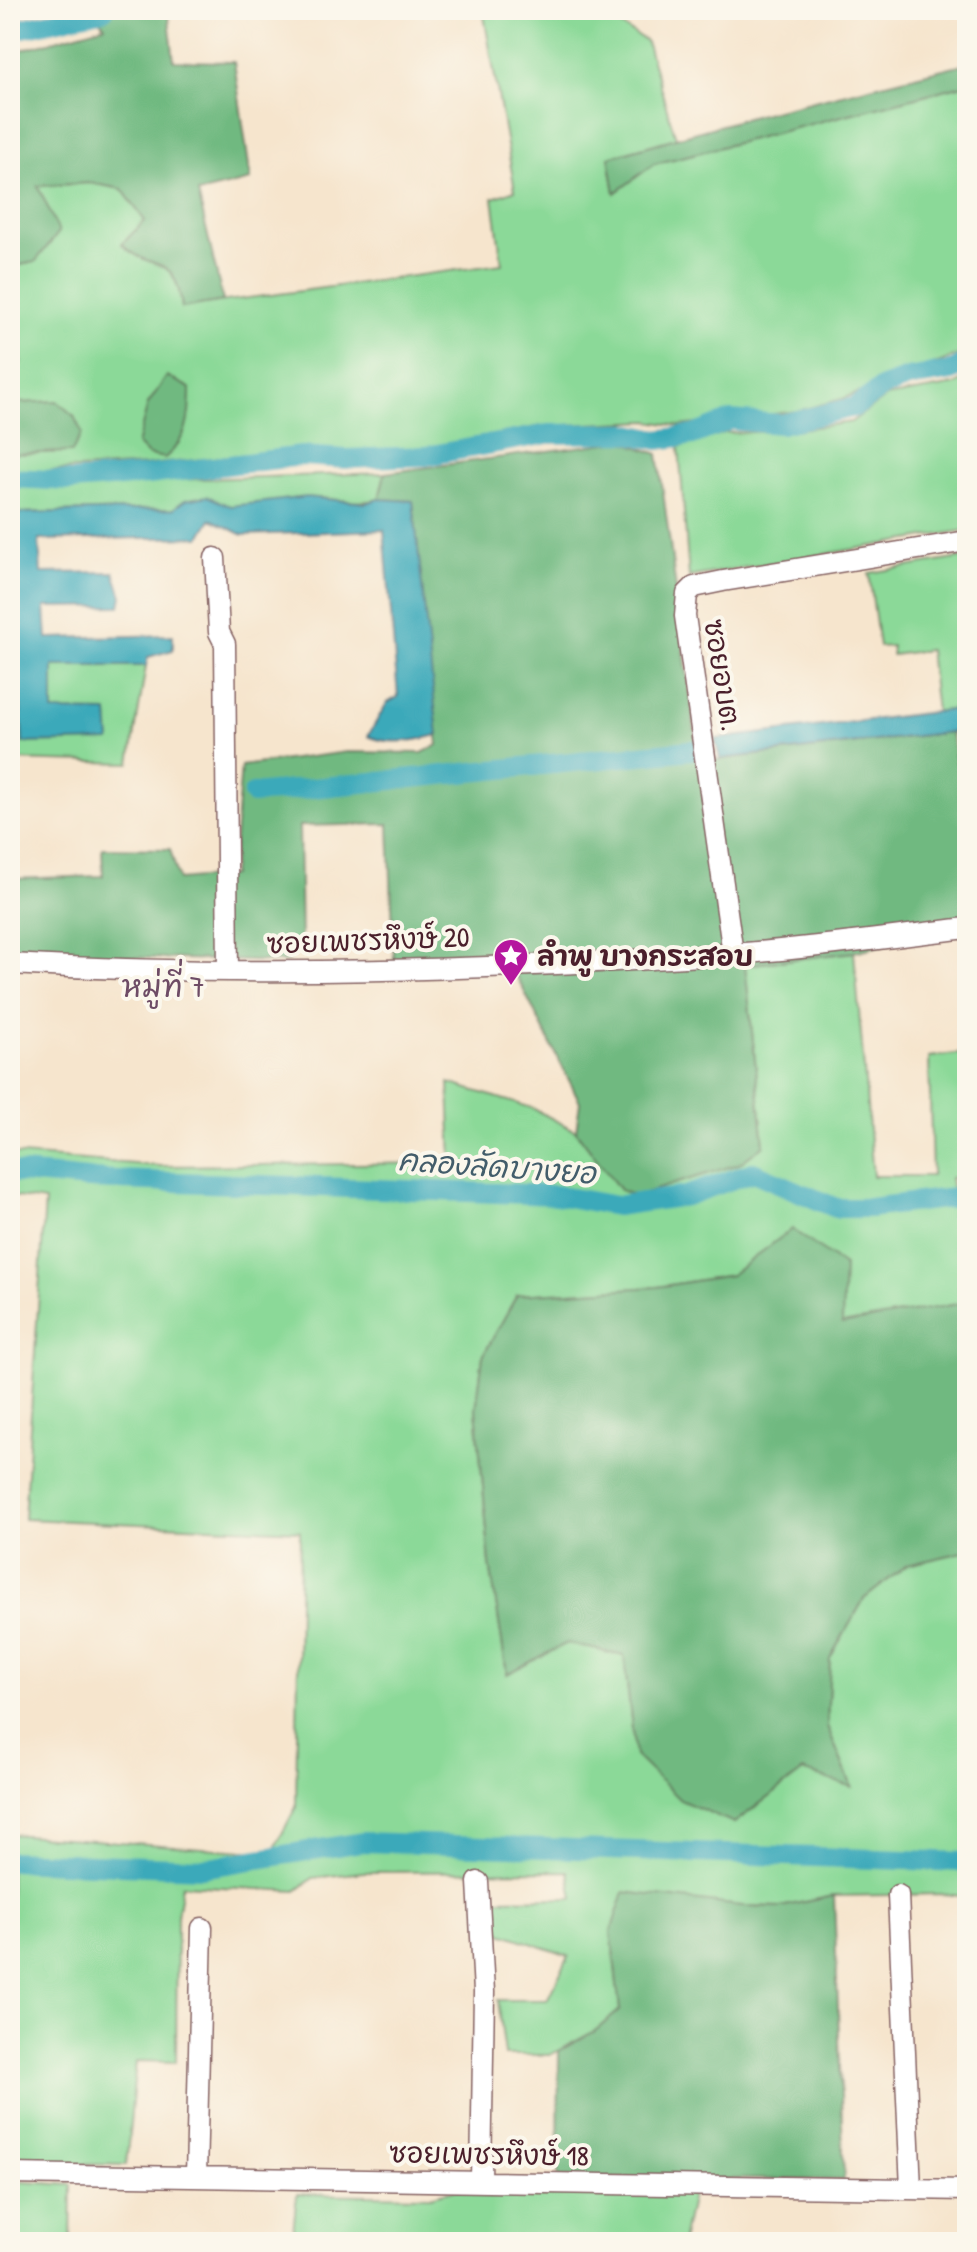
<svg xmlns="http://www.w3.org/2000/svg" width="977" height="2252" viewBox="0 0 977 2252" font-family="'Patrick Hand','Playpen Sans Thai',sans-serif">
<style>
.green{fill:#8bd998;stroke:#6a7c62;stroke-width:2}
.forest{fill:#70b980;stroke:#5d6c56;stroke-width:2}
.water{fill:#3ba9ba;stroke:#426472;stroke-width:2}
.lines{fill:none;stroke-linecap:round;stroke-linejoin:round}
.canal{stroke:#3ba9ba;stroke-width:20}
.street-casing{stroke:#866464;stroke-width:23}
.street{stroke:#fff;stroke-width:20}
.labels{text-anchor:middle;dominant-baseline:central;stroke-width:8;stroke-linejoin:round;paint-order:stroke}
.street-label{font-size:28px;fill:#4a1f2b;stroke:#fbf7ec}
.poi-label{font-size:28px;font-weight:bold;fill:#4a1f2b;stroke:#fbf7ec;text-anchor:start}
.neighbourhood-label{font-size:30px;fill:#6e4c66;stroke:#fbf7ec}
.water-label{font-size:30px;font-style:italic;fill:#435d6b;stroke:#fbf7ec}
</style>
<rect width="100%" height="100%" fill="#fbf7ec"/>
<filter id="ink" filterUnits="userSpaceOnUse"><feTurbulence type="fractalNoise" baseFrequency=".0125" numOctaves="2"/><feDisplacementMap in="SourceGraphic" scale="16" xChannelSelector="R" yChannelSelector="G"/><feConvolveMatrix kernelMatrix="1 2 1 2 8 2 1 2 1" color-interpolation-filters="sRGB"/></filter>
<filter id="wash" filterUnits="userSpaceOnUse"><feTurbulence type="fractalNoise" baseFrequency=".006" numOctaves="4" result="noise"/><feDisplacementMap in="SourceGraphic" scale="32" xChannelSelector="R" yChannelSelector="G"/><feGaussianBlur stdDeviation="1.8" result="paint"/><feColorMatrix in="noise" values="0 0 0 0 0 0 0 0 0 0 0 0 0 0 0 0 0 1.4 0 .05"/><feComposite in="paint" operator="in"/></filter>
<g filter="url(#wash)">
<rect width="100%" height="100%" fill="#f6e5cd"/>
<path class="green" d="M 483,10 L 602,10 L 602,14 L 646,41 L 676,138 L 609,157 L 615,192 L 654,164 L 967,84 L 967,352 L 842,399 L 797,411 L 680,426 L 649,421 L 542,426 L 407,451 L 276,451 L 148,465 L 10,473 L 10,454 L 20,453 L 18,403 L 10,413 L 10,386 L 21,361 L 20,326 L 10,288 L 10,267 L 35,262 L 38,186 L 90,183 L 122,189 L 145,221 L 122,244 C 153,275 174,249 182,307 L 502,264 L 493,198 L 515,190 Z
M 967,377 L 967,530 L 689,577 L 679,447 L 724,433 L 787,431 L 851,422 L 886,397 L 955,385 Z
M 385,473 L 379,499 C 355,506 330,496 305,498 C 282,499 254,509 231,506 C 204,503 203,487 173,509 L 19,513 L 10,519 L 10,488 L 16,485 Z
M 967,557 L 967,708 L 936,712 L 929,650 L 892,655 L 892,646 L 879,647 L 869,573 Z
M 10,566 L 23,743 L 53,711 L 53,666 L 146,666 L 130,763 L 10,760 Z
M 854,952 L 873,1176 L 932,1176 L 929,1057 L 966,1053 L 967,1041 L 967,1177 L 950,1178 L 956,1211 L 967,1212 L 967,1340 L 963,1304 L 841,1325 L 754,1259 L 731,1275 L 657,1287 L 517,1295 L 483,1356 L 476,1409 L 490,1564 L 507,1674 L 567,1643 L 624,1656 L 635,1756 L 734,1823 L 803,1771 L 851,1786 L 827,1726 L 830,1658 L 864,1599 L 907,1565 L 967,1551 L 967,1897 L 945,1894 L 834,1896 L 780,1907 L 741,1906 L 611,1931 L 620,2010 L 595,2031 L 550,2055 L 505,2055 L 498,2000 L 547,2000 L 569,1956 L 501,1933 L 494,1899 L 573,1898 L 568,1871 L 363,1872 L 313,1878 L 296,1891 L 182,1885 L 177,1916 L 176,2062 L 136,2061 L 126,2165 L 10,2163 L 10,1834 L 272,1853 L 296,1807 L 300,1531 L 24,1519 L 45,1201 L 10,1196 L 10,1154 L 160,1166 L 452,1163 L 449,1083 L 532,1108 L 576,1131 L 620,1190 L 764,1145 L 745,965 Z
M 10,2181 L 72,2185 L 71,2242 L 10,2242 Z
M 457,2189 L 693,2190 L 682,2242 L 292,2242 L 297,2194 L 430,2196 Z"/>
<path class="forest" d="M 90,10 L 168,10 L 174,61 L 234,62 L 251,180 L 198,193 L 223,301 L 182,308 C 175,249 153,275 122,244 L 145,221 L 122,189 L 90,183 L 38,186 L 59,232 L 35,262 L 10,267 L 10,53 L 105,26 Z
M 967,63 L 967,84 L 654,164 L 615,193 L 609,157 L 757,115 Z
M 10,288 L 20,326 L 21,361 L 10,386 Z
M 167,376 L 190,388 C 190,418 189,437 165,458 L 148,455 L 137,444 L 148,404 Z
M 57,401 L 74,416 L 82,433 L 72,452 L 10,454 L 10,413 L 18,403 Z
M 622,441 L 658,454 L 699,762 L 951,732 L 967,821 L 967,924 L 854,952 L 745,965 L 764,1145 L 739,1164 L 635,1196 L 620,1190 L 576,1131 L 580,1102 L 515,973 L 394,961 L 389,824 L 299,826 L 301,945 L 287,962 L 10,954 L 10,879 L 103,876 L 102,848 L 170,849 L 179,880 L 232,875 L 241,766 L 347,752 L 422,753 L 438,745 L 413,501 L 379,499 L 385,473 Z
M 792,1229 L 844,1266 L 842,1324 L 963,1303 L 967,1341 L 967,1551 L 907,1565 L 864,1599 L 830,1658 L 827,1726 L 852,1787 L 803,1771 L 734,1823 L 680,1800 L 635,1756 L 624,1656 L 567,1643 L 507,1674 L 490,1564 L 476,1409 L 483,1356 L 517,1295 L 657,1287 L 731,1275 Z
M 624,1892 L 742,1906 L 780,1907 L 834,1896 L 844,2180 L 558,2178 L 559,2051 L 595,2031 L 620,2010 L 611,1931 Z"/>
<path class="water" d="M 207,496 L 230,506 L 307,497 L 366,503 L 379,499 L 413,501 L 438,735 C 416,741 389,746 368,736 L 387,703 L 398,697 L 384,530 L 243,535 L 211,519 L 200,537 L 39,540 L 41,573 L 114,572 L 122,596 L 120,606 L 45,607 L 47,638 L 173,635 L 173,650 L 148,657 L 146,666 L 53,666 L 53,711 L 108,712 L 110,741 L 23,743 L 10,566 L 11,518 L 19,513 L 173,509 L 185,500 Z
M 967,708 L 967,729 L 951,732 L 720,759 L 715,739 Z"/>
<g class="lines">
<path class="canal" d="M 10,31 L 104,10
M 10,478 L 72,481 L 148,475 L 302,456 L 346,459 L 426,456 L 548,434 L 625,433 L 658,440 L 693,435 L 731,420 L 781,424 L 855,407 L 883,387 L 908,378 L 952,371 L 967,363
M 253,794 L 691,750
M 10,1172 L 88,1179 L 556,1195 L 616,1206 L 686,1196 L 753,1172 L 836,1208 L 869,1208 L 967,1196
M 10,1861 L 203,1868 L 362,1842 L 967,1862"/>
</g>
</g>
<g filter="url(#ink)">
<g class="lines">
<defs>
<path id="street" d="M 215,558 L 219,632 L 225,644 L 228,971
M 733,954 L 685,616 L 687,594 L 694,587 L 723,581 L 967,541
M 10,964 C 250,978 492,970 732,954 C 810,949 889,937 967,928
M 478,1882 L 484,1992 L 481,2181
M 898,1895 L 911,2189
M 10,2174 L 967,2190
M 196,2177 L 202,1928"/>
</defs>
<use href="#street" class="street-casing"/>
<use href="#street" class="street"/>
</g>
</g>
<defs>
<symbol id="sight-pin" viewBox="-11 -11 22 30"><path d="M0 17L-7.5 6A9.5 9.5 0 1 1 7.5 6Z" fill="#b5179e" stroke="#fbf7ec"/><path d="M0-6L1.8-2.2L6-1.7L2.9 1.2L3.7 5.4L0 3.3L-3.7 5.4L-2.9 1.2L-6-1.7L-1.8-2.2Z" fill="#fff"/></symbol>
</defs>
<g fill-rule="evenodd">
<use href="#sight-pin" x="491" y="936" width="40" height="54"/>
</g>
<g class="labels">
<g class="street-label">
<text transform="translate(723 675) rotate(81)">ซอยอบต.</text>
<text transform="translate(368 940) rotate(-2)">ซอยเพชรหึงษ์ 20</text>
<text transform="translate(489 2154) rotate(1)">ซอยเพชรหึงษ์ 18</text>
</g>
<g class="poi-label">
<text x="537" y="956">ลำพู บางกระสอบ</text>
</g>
<g class="neighbourhood-label">
<text x="163" y="986">หมู่ที่ 7</text>
</g>
<g class="water-label">
<text transform="translate(497 1166) rotate(4)">คลองลัดบางยอ</text>
</g>
</g>
<rect width="977" height="2252" fill="none" stroke="#fbf7ec" stroke-width="40"/>
</svg>
